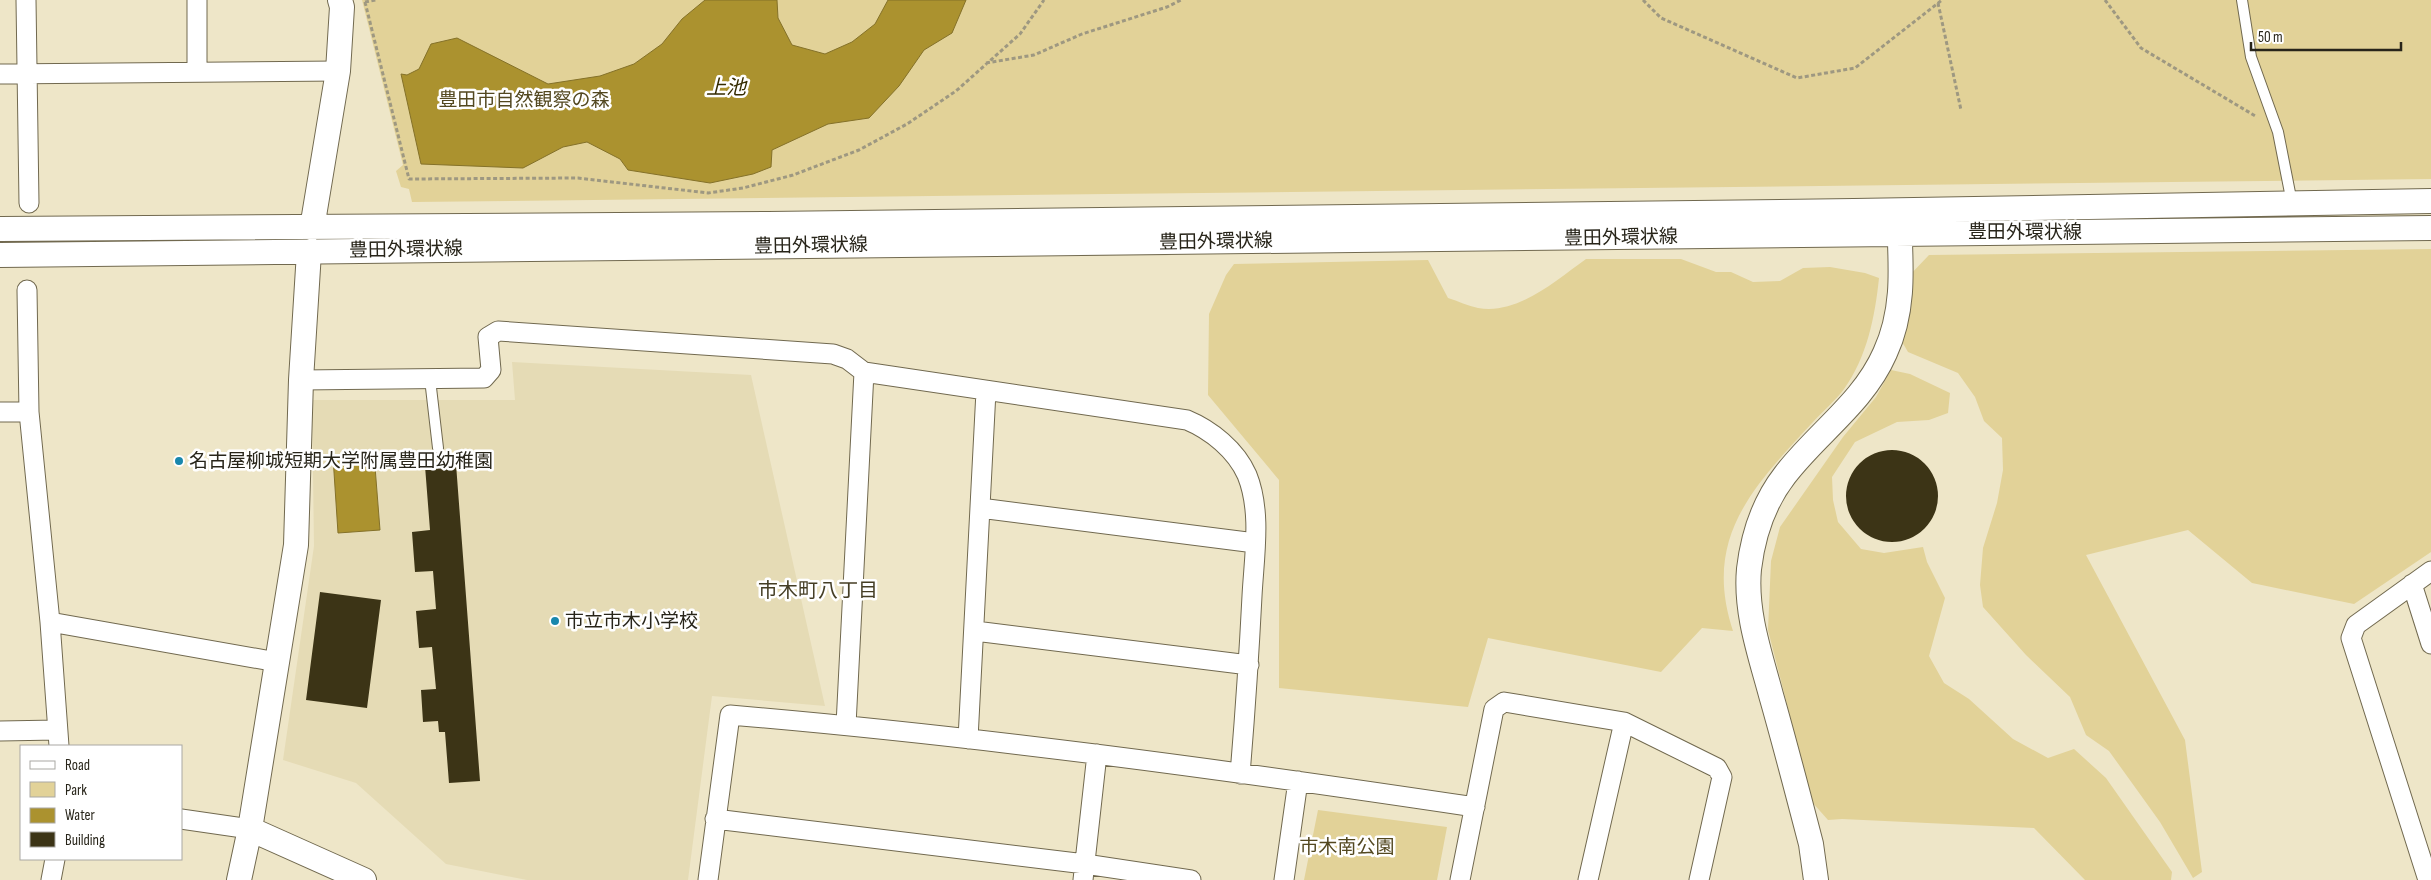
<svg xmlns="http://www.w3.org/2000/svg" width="2431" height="880" viewBox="0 0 2431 880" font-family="'Sofia Sans Condensed','Noto Sans JP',sans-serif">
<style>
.built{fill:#e5dbb5}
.green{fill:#e2d298}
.water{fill:#ab922f;stroke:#847129}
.building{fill:#3c3416}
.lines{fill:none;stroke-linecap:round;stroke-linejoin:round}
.service-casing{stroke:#71694f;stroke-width:12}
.minor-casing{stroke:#71694f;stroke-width:21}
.tertiary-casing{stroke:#71694f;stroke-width:26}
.path{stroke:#9e9881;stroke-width:3;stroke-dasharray:4 2.5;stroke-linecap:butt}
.service{stroke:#fff;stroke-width:10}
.minor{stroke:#fff;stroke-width:19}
.tertiary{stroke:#fff;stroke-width:24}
.poi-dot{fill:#1887ad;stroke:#fff;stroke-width:2}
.labels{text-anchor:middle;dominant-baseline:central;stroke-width:5;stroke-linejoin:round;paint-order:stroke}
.park-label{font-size:19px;fill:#534820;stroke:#fff}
.street-label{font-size:19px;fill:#28251a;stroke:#fff}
.poi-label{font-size:19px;fill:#28251a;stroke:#fff;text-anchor:start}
.water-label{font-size:20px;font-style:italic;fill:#352b00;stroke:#fff}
.neighbourhood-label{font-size:20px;fill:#453e25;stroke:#fff}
</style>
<rect width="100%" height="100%" fill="#eee6c8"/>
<path class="built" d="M 512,362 L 751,375 L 825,706 L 712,696 L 688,880 L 527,880 L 446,864 L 356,783 L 283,760 L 314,546 L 312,400 L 515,400 Z"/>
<path class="green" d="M 362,0 L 2431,0 L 2431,179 L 412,202 L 409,189 L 401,187 L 396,171 L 403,165 Z
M 2431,249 L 2431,552 L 2354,604 L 2252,583 L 2188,530 L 2086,555 L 2185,740 L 2202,872 L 2193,878 L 2160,822 L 2109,751 L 2086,735 L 2070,697 L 2026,655 L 1983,607 L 1980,585 L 1983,548 L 1997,503 L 2003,470 L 2002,438 L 1984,421 L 1975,397 L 1958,373 L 1908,352 L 1901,340 L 1908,277 L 1929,255 Z
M 1586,259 L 1681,259 L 1716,272 L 1731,272 L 1753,282 L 1780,281 L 1803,268 L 1830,267 L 1865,273 L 1879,278 C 1875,317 1867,357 1844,389 C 1835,401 1823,411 1813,422 C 1754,486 1702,537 1733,631 L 1702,628 L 1661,672 L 1488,638 L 1468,707 L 1279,688 L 1279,480 L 1208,395 L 1209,314 L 1226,275 L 1234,264 L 1428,260 L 1448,298 C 1458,301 1468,306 1478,308 C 1518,315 1555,281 1586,259 Z
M 1891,370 L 1910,374 L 1950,393 L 1948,413 L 1929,420 L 1897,422 L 1855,442 L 1832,477 L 1833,500 L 1838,522 L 1861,549 L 1884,553 L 1923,547 L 1927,562 L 1945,598 L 1929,656 L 1944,683 L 1969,699 L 2013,739 L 2048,758 L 2074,749 L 2106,778 L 2172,872 L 2171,880 L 2085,880 L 2034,828 L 1842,819 L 1828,820 L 1812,802 L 1768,630 L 1771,561 L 1780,527 L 1843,437 L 1876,397 Z
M 1318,810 L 1447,827 L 1437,880 L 1304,880 Z"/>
<path class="water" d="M 705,0 L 777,0 L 778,18 L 792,45 L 825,54 L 852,42 L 875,24 L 888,0 L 966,0 L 952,33 L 924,50 L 899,86 L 869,118 L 828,124 L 772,150 L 771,167 L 753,174 L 710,183 L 628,170 L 620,159 L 587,142 L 563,147 L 523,168 L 421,164 L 401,74 L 407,75 L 419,69 L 431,44 L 457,38 L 548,84 L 600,76 L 634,64 L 662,44 L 682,19 Z
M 374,454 L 380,530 L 338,533 L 333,457 Z"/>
<path class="building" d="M1846 496a46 46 0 1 1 92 0a46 46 0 1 1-92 0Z
M 456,464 L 480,781 L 449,783 L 445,732 L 439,732 L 438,721 L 423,722 L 421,690 L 436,689 L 432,647 L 419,648 L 416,611 L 436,609 L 433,571 L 415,572 L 412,532 L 430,530 L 425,466 Z
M 320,592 L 381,600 L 367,708 L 306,700 Z"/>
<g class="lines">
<defs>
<path id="service" d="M 2242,0 L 2251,57 L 2278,132 L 2292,203
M 430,379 L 438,448"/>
<path id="minor" d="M 26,0 L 29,203
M 197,0 L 197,72
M 0,74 L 338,71
M 27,290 L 29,412 L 50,622 L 59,746
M 301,380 L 484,378 L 491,370 L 488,337 L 498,331 L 833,354 L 847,359 L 864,372 L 1187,420 C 1211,430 1236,450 1247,475 C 1262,512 1254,557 1252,596 C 1249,655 1245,715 1240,774
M 0,412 L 29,412
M 980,508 L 1255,543
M 2412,584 L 2431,644
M 50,622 L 277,662
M 975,631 L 1249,665
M 846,725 L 864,372
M 0,731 L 57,730
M 968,739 L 986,391
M 181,819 L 250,829
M 715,819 L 1085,864 L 1191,880
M 51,880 L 55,859
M 708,880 L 730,715 C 979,736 1227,770 1475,807
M 1083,880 L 1097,754
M 1284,880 L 1298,781
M 1460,880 L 1494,709 L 1504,702 L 1624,722 L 1717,768 L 1722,777 L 1699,880
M 1588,880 L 1624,722
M 2428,880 L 2351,638 L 2356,625 L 2431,571"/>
<path id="tertiary" d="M 312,228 L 338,71 L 342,7 L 340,0
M 0,229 L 768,224 L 1854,211 L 2431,201
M 0,255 L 2431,228
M 250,829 L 364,880
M 239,880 L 250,829 L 296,545 L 301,380 L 309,252
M 1816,880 L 1811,844 C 1798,794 1785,744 1771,695 C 1760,654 1745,612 1749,569 C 1753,535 1764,502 1785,475 C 1817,433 1863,403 1885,353 C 1905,310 1901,266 1899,220"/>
</defs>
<use href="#service" class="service-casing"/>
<use href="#minor" class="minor-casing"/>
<use href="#tertiary" class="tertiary-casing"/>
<path class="path" d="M 1643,0 L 1661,18 L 1797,78 L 1855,68 L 1942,0
M 2105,0 L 2141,48 L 2257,117
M 365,2 L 409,179 L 578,178 L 708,193 L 743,188 L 793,175 L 859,150 L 907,124 L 956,91 L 1020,34 L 1044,0
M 365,2 L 376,0
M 1938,3 L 1961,110
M 986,63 L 1034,55 L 1082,34 L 1167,7 L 1181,0"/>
<use href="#service" class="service"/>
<use href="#minor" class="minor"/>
<use href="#tertiary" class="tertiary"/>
</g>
<g class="poi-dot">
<circle cx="179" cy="461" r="5"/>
<circle cx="555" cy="621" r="5"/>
</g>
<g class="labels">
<g class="park-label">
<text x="524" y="100">豊田市自然観察の森</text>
<text x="1347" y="847">市木南公園</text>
</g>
<g class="street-label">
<text x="2025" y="232">豊田外環状線</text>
<text transform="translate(1621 238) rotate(-1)">豊田外環状線</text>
<text transform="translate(1216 242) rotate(-1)">豊田外環状線</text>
<text transform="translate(811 246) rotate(-1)">豊田外環状線</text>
<text transform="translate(406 250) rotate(-1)">豊田外環状線</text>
</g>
<g class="poi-label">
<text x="189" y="461">名古屋柳城短期大学附属豊田幼稚園</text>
<text x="565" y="621">市立市木小学校</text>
</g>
<g class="water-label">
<text x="726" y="88">上池</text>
</g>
<g class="neighbourhood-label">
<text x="818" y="591">市木町八丁目</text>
</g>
</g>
<rect x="20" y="745" width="162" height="115" fill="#ffffff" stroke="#a9a8a3"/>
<rect x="30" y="761" width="25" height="8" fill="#ffffff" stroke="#a9a8a3"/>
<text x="65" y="770" font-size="15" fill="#28251a">Road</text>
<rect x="30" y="782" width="25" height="15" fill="#e2d298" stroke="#a9a8a3"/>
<text x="65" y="795" font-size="15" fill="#28251a">Park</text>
<rect x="30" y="808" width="25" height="15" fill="#ab922f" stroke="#a9a8a3"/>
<text x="65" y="820" font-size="15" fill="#28251a">Water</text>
<rect x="30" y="832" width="25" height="15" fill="#3c3416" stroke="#a9a8a3"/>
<text x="65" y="845" font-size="15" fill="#28251a">Building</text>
<path d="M2251 42v8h150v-8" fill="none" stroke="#28251a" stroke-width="2.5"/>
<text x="2258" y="42" font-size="15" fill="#28251a" stroke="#ffffff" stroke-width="4" paint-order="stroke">50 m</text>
</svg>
